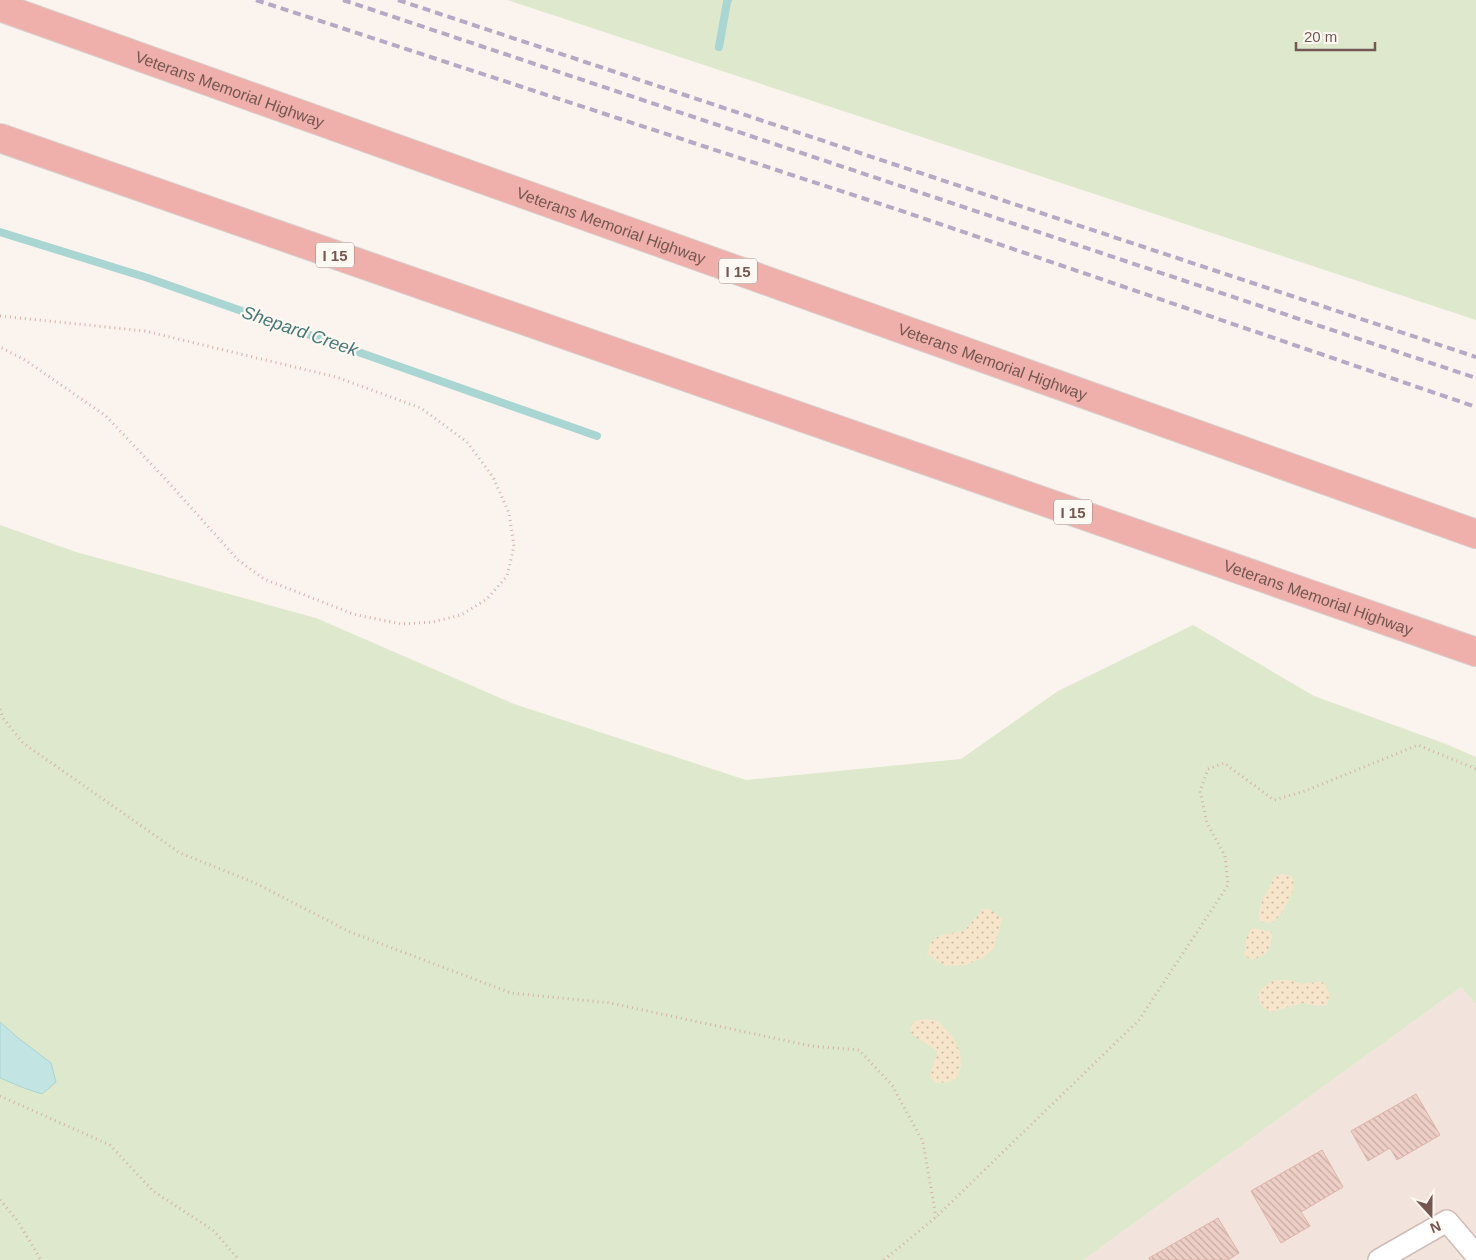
<svg xmlns="http://www.w3.org/2000/svg" width="1476" height="1260" viewBox="0 0 1476 1260" font-family="Helvetica,sans-serif">
<style>
.residential{fill:#f2e4dc}
.grass{fill:#dde8cc}
.sand{fill:url(#sand-dots)}
.water{fill:#c2e4e2;stroke:#a9d5d3}
.lines{fill:none;stroke-linecap:round;stroke-linejoin:round}
.stream{stroke:#a9d5d3;stroke-width:8}
.building{fill:url(#building-back-hatch);stroke:#dfb3a8}
.street-casing{stroke:#cfbcb5;stroke-width:24}
.highway-casing{stroke:#d8d0ce;stroke-width:30}
.path{stroke:#d4b2a9;stroke-width:3;stroke-dasharray:1 4;stroke-linecap:butt}
.street{stroke:#fff;stroke-width:21}
.highway{stroke:#efafaa;stroke-width:28}
.rail{stroke:#b4aac5;stroke-width:4;stroke-dasharray:8 5;stroke-linecap:butt}
.labels{text-anchor:middle;dominant-baseline:central;stroke-width:4.5;stroke-linejoin:round;paint-order:stroke}
.shield{fill:#fef8f3;stroke:#9e8782;stroke-width:1}
.shield-label{font-size:15px;font-weight:bold;fill:#755751}
.street-label{font-size:16px;fill:#755751;stroke:#fef8f3}
.water-label{font-size:18px;font-style:italic;fill:#467877;stroke:#fef8f3}
</style>
<defs>
<pattern id="sand-dots" width="8" height="8" patternUnits="userSpaceOnUse" patternTransform="scale(1.25)"><rect width="8" height="8" fill="#f7e5cb"/><path d="M2 2h.1M6 6h.1" fill="none" stroke="#cdbca7" stroke-width="1.8" stroke-linecap="round"/></pattern>
<pattern id="building-back-hatch" width="6" height="6" patternUnits="userSpaceOnUse" patternTransform="scale(1.25)"><rect width="6" height="6" fill="#eecfc7"/><path d="M-1 5l2 2M0 0l6 6M5-1l2 2" fill="none" stroke="#c5aba4"/></pattern>
</defs>
<rect width="100%" height="100%" fill="#fbf3ed"/>
<path class="residential" d="M 1461,987 L 1476,1004 L 1476,1260 L 1083,1260 Z"/>
<path class="grass" d="M 507,0 L 1476,0 L 1476,320 Z
M 0,525 L 76,552 L 316,618 L 514,704 L 746,780 L 961,759 L 1058,691 L 1193,625 L 1314,696 L 1446,744 L 1476,757 L 1476,1004 L 1461,987 L 1083,1260 L 0,1260 Z"/>
<path class="sand" d="M 1281,874 L 1292,876 C 1293,880 1294,884 1293,888 C 1291,897 1281,919 1272,922 C 1268,924 1264,922 1260,921 C 1255,907 1269,889 1275,876 Z
M 983,909 L 990,909 L 1002,919 L 994,948 L 983,958 L 966,965 L 945,966 L 927,954 L 930,943 L 939,936 L 965,930 Z
M 1252,928 L 1272,932 C 1272,950 1268,954 1252,960 L 1244,955 L 1247,936 Z
M 1275,980 L 1288,980 L 1303,984 L 1321,981 C 1329,988 1332,997 1326,1006 L 1319,1006 L 1302,1003 L 1271,1012 C 1250,1001 1257,988 1275,980 Z
M 926,1019 L 938,1021 L 953,1037 L 960,1053 L 961,1066 L 957,1077 L 949,1082 L 936,1083 L 930,1076 L 938,1051 L 912,1035 L 910,1029 L 915,1021 Z"/>
<path class="water" d="M 0,1022 L 17,1037 L 51,1063 L 56,1082 L 42,1094 L 24,1088 L 0,1078 Z"/>
<g class="lines">
<path class="stream" d="M 719,47 L 727,2 L 728,0
M 0,232 L 148,278 L 597,436"/>
</g>
<path class="building" d="M 1416,1094 L 1440,1135 L 1397,1160 L 1390,1148 L 1368,1161 L 1351,1131 Z
M 1322,1150 L 1343,1187 L 1301,1212 L 1310,1226 L 1281,1243 L 1251,1191 Z
M 1218,1218 L 1239,1253 L 1228,1260 L 1150,1260 L 1149,1258 Z"/>
<g class="lines">
<defs>
<path id="street" d="M 1379,1260 L 1447,1221 L 1476,1255"/>
<g id="highway">
<path id="s1" d="M 0,7 L 1476,534"/>
<path id="s2" d="M 0,138 L 1476,652"/>
</g>
</defs>
<use href="#street" class="street-casing"/>
<use href="#highway" class="highway-casing"/>
<path class="path" d="M 0,316 L 145,331 L 336,377 L 421,408 L 467,442 L 493,477 L 509,513 L 514,546 L 507,576 L 487,599 L 461,615 L 433,622 L 401,624 L 353,614 L 264,579 L 238,560 L 170,484 L 106,416 L 25,360 L 0,347
M 0,709 L 3,718 L 23,743 L 180,853 L 253,882 L 350,932 L 511,993 L 610,1003 L 811,1046 L 859,1050 L 892,1085 L 923,1142 L 936,1217
M 0,1096 L 110,1145 L 153,1191 L 214,1231 L 239,1260
M 0,1200 L 17,1220 L 41,1260
M 884,1260 L 936,1217 L 1139,1020 L 1228,885 L 1225,856 L 1207,823 L 1200,791 L 1208,769 L 1224,763 L 1274,800 L 1305,791 L 1418,745 L 1476,769"/>
<use href="#street" class="street"/>
<use href="#highway" class="highway"/>
<path class="rail" d="M 256,0 L 896,209 L 1476,407
M 343,0 L 1476,378
M 398,0 L 1476,357"/>
</g>
<g class="labels">
<g class="shield">
<rect x="316" y="242.5" width="38" height="25" rx="4"/>
<rect x="719" y="258.5" width="38" height="25" rx="4"/>
<rect x="1054" y="499.5" width="38" height="25" rx="4"/>
</g>
<g class="shield-label">
<text x="335" y="255">I 15</text>
<text x="738" y="271">I 15</text>
<text x="1073" y="512">I 15</text>
</g>
<g class="street-label">
<text stroke="none"><textPath href="#s1" startOffset="244">Veterans Memorial Highway</textPath></text>
<text stroke="none"><textPath href="#s1" startOffset="649">Veterans Memorial Highway</textPath></text>
<text stroke="none"><textPath href="#s1" startOffset="1054">Veterans Memorial Highway</textPath></text>
<text stroke="none"><textPath href="#s2" startOffset="1396">Veterans Memorial Highway</textPath></text>
</g>
<g class="water-label">
<text transform="translate(300 331) rotate(19)">Shepard Creek</text>
</g>
</g>
<g transform="translate(1431 1215) rotate(159)" stroke="#fef8f3" stroke-width="4" paint-order="stroke">
<path d="M0-4L9 19L0 12L-9 19Z" fill="#755751"/>
<text y="-8" font-size="14" font-weight="bold" text-anchor="middle" fill="#755751">N</text>
</g>
<path d="M1296 42v8h79v-8" fill="none" stroke="#755751" stroke-width="2.5"/>
<text x="1304" y="42" font-size="15" fill="#755751" stroke="#fef8f3" stroke-width="4" paint-order="stroke">20 m</text>
</svg>
